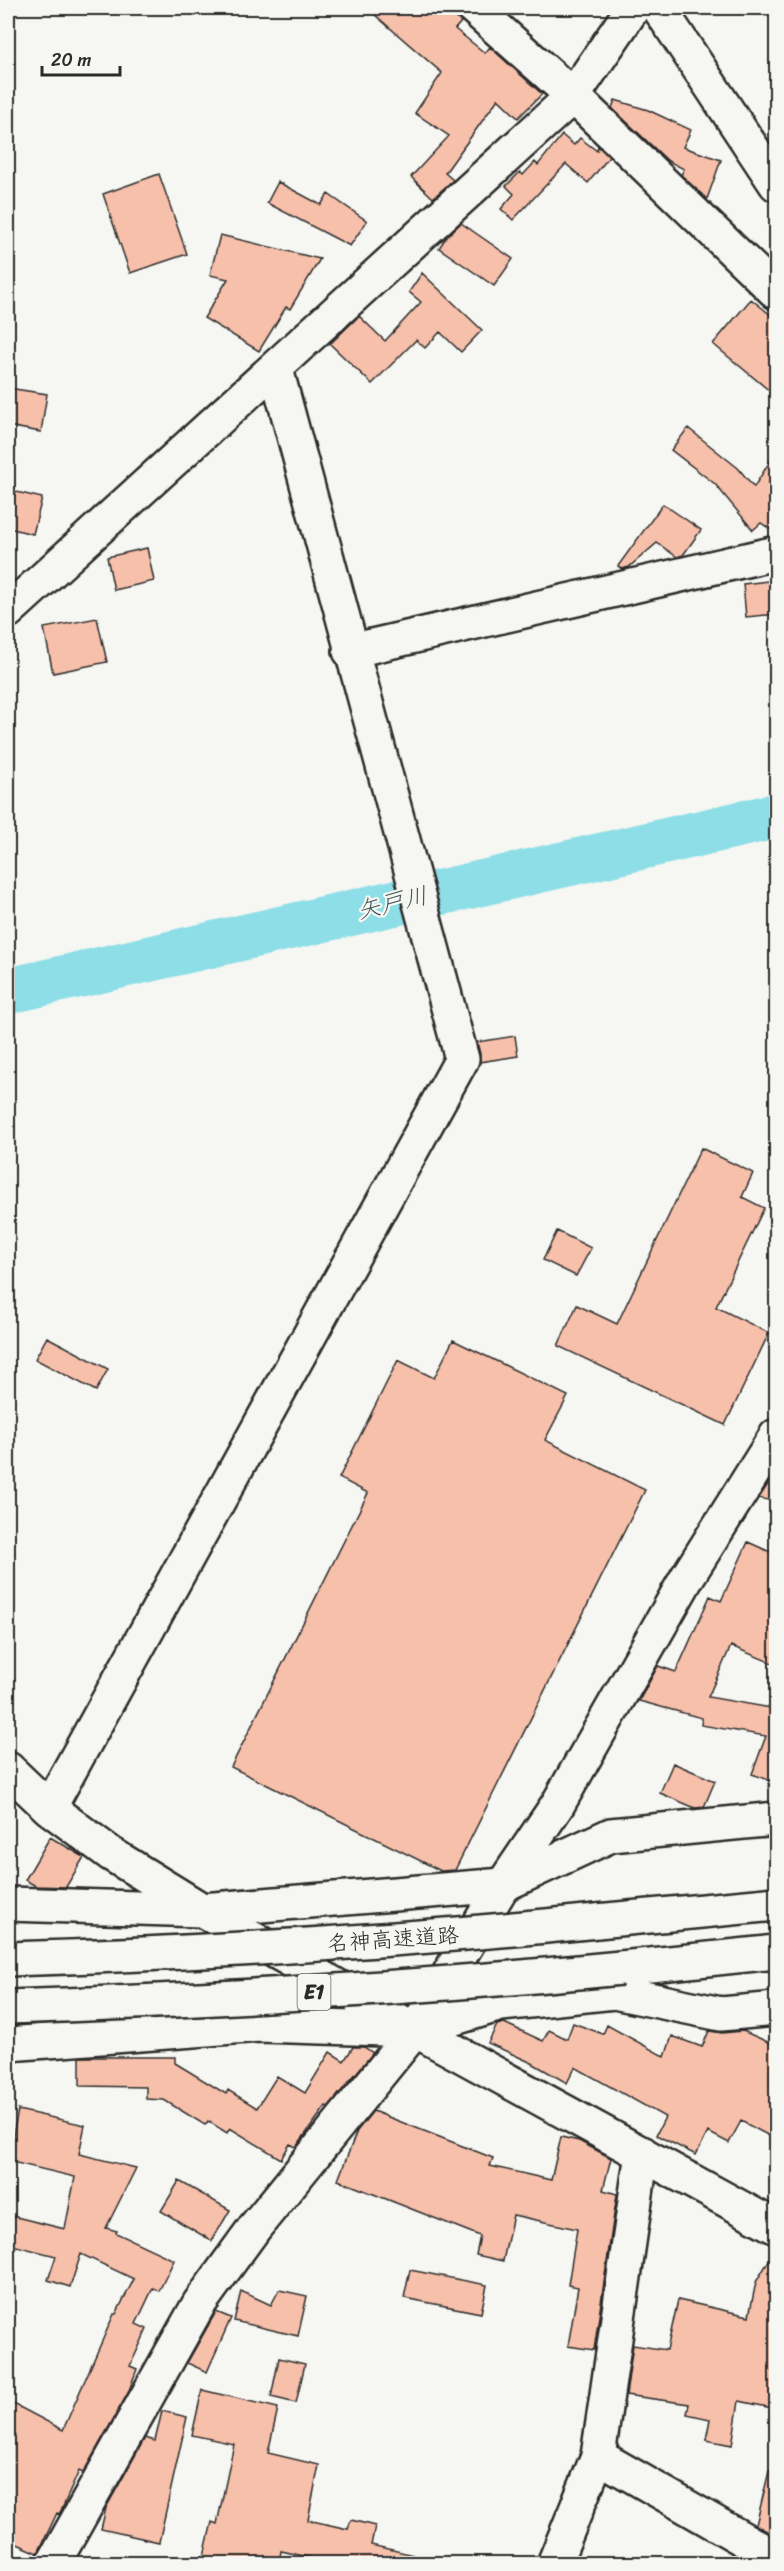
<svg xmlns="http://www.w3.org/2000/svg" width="784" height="2571" viewBox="0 0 784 2571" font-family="Sriracha,'Klee One',sans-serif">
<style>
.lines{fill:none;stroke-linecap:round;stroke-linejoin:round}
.river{stroke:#8ddee7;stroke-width:46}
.building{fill:#f7c0aa;stroke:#2b2b2b;stroke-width:1.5}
.minor-casing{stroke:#2b2b2b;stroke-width:38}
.major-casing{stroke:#2b2b2b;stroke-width:38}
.highway-casing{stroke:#2b2b2b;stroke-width:38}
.minor{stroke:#f6f6f2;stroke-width:33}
.major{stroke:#f6f6f2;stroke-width:33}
.highway{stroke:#f6f6f2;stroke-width:33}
.highway-bridge-casing{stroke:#2b2b2b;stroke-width:38;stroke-linecap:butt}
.highway-bridge{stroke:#f6f6f2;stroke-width:33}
.labels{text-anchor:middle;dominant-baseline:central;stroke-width:4.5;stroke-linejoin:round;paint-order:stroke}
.shield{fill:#f6f6f2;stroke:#686867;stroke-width:1.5}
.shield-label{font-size:21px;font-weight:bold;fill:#2b2b2b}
.street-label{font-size:22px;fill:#2b2b2b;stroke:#f6f6f2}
.water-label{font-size:24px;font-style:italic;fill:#44585a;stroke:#f6f6f2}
</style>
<rect width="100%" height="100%" fill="#f6f6f2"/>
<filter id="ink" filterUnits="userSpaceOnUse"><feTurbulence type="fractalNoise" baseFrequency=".0167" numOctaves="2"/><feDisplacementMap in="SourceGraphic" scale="12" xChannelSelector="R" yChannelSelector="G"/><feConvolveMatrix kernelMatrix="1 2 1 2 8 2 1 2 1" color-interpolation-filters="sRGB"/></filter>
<g filter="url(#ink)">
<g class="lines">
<path class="river" d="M 8,991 L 776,816"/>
</g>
<path class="building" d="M 367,8 L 443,8 L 461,22 L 455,29 L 485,53 L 490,47 L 542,94 L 518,118 L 498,99 L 445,173 L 453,180 L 433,198 L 411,177 L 449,136 L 415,113 L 442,73 Z
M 615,100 L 648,110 L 691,130 L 683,147 L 721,160 L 707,199 L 681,175 L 684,169 L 668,161 L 612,108 Z
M 562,135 L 574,145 L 580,138 L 597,151 L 598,146 L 609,157 L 588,183 L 566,164 L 513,220 L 501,209 L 514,194 L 506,186 L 520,172 L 523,175 L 535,162 L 538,165 Z
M 159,174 L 187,254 L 130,273 L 103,194 Z
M 278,182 L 321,205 L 328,194 L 367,221 L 350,246 L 267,203 Z
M 461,223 L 513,259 L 494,286 L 439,248 L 447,236 Z
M 220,235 L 320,259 L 290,309 L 286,307 L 259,351 L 204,318 L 228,279 L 210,275 Z
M 422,273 L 482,330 L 461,352 L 440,332 L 425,348 L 416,340 L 372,384 L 330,344 L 359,316 L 385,341 L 421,302 L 409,292 Z
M 751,299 L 777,320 L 777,397 L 713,344 Z
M 8,388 L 47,394 L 41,432 L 8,426 Z
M 688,428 L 738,468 L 754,487 L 777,450 L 777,534 L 761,523 L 753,530 L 715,484 L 671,450 Z
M 8,490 L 42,498 L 33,534 L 8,528 Z
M 663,504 L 701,530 L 683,555 L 677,557 L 657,543 L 629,567 L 622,569 L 618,566 Z
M 147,548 L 154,581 L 114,590 L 107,557 Z
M 777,580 L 777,614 L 746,617 L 743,584 Z
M 97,618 L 107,662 L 53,673 L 44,628 Z
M 515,1036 L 518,1056 L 479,1062 L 480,1054 L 477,1042 Z
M 701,1148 L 753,1173 L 742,1197 L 764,1208 L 716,1307 L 769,1333 L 725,1425 L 558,1346 L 577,1305 L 617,1324 Z
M 557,1231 L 591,1248 L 576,1276 L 543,1260 Z
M 47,1337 L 108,1369 L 96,1391 L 35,1359 Z
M 453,1340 L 568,1396 L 545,1440 L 645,1490 L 455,1870 L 441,1871 L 231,1767 L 368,1493 L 339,1478 L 398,1360 L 434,1378 Z
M 777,1470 L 777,1502 L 759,1498 Z
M 748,1542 L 777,1555 L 777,1665 L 731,1646 L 708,1697 L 777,1709 L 777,1783 L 752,1774 L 766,1736 L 701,1725 L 702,1718 L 639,1701 L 658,1666 L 676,1672 L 710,1596 L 721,1601 Z
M 673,1763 L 715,1781 L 704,1807 L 695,1808 L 660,1793 Z
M 50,1837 L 84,1857 L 66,1887 L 36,1886 L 25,1880 Z
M 504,2023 L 543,2041 L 549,2030 L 567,2039 L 573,2023 L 603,2034 L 607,2025 L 665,2057 L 672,2036 L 702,2047 L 709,2031 L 722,2033 L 743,2031 L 777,2046 L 777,2140 L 741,2121 L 729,2143 L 708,2132 L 696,2155 L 656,2135 L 665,2117 L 575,2067 L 567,2083 L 532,2063 L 488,2043 L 497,2025 Z
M 353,2047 L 364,2047 L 373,2053 L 328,2107 L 326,2106 L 296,2147 L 290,2144 L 281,2159 L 230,2128 L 227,2133 L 208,2121 L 205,2125 L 164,2100 L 146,2099 L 146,2087 L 80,2086 L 80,2057 L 175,2057 L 175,2063 L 226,2094 L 228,2090 L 257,2108 L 277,2076 L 305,2093 L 330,2052 L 344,2061 Z
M 18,2110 L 85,2125 L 79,2154 L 136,2168 L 106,2228 L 117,2231 L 116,2233 L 174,2260 L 159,2291 L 153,2288 L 136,2324 L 147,2329 L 130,2366 L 137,2369 L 128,2393 L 83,2473 L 79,2471 L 62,2509 L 59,2514 L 57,2513 L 38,2553 L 8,2540 L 8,2401 L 63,2430 L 114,2314 L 116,2314 L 134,2279 L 81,2254 L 70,2287 L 48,2280 L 56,2256 L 8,2244 L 8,2215 L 65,2229 L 75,2177 L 8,2161 Z
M 373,2111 L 493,2158 L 490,2166 L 551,2180 L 561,2137 L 579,2141 L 611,2158 L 603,2190 L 617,2194 L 594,2350 L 568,2346 L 578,2287 L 568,2285 L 577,2229 L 513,2215 L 503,2261 L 476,2255 L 480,2236 L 338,2180 L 357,2131 Z
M 179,2181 L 230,2210 L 212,2241 L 161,2211 Z
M 777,2247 L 777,2352 L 772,2371 L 777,2372 L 777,2409 L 739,2401 L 732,2445 L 706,2440 L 710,2419 L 687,2414 L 689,2404 L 626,2395 L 633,2345 L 667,2350 L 678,2300 L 749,2316 L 756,2282 Z
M 410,2270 L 487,2285 L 481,2313 L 404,2298 Z
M 279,2290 L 307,2296 L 298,2336 L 234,2321 L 241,2291 L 271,2305 Z
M 216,2312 L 231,2318 L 207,2372 L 187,2363 Z
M 279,2358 L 305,2364 L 296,2403 L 271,2397 Z
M 202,2390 L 278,2408 L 268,2453 L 319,2465 L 308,2520 L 348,2529 L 351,2520 L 375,2526 L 371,2545 L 414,2555 L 413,2564 L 340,2564 L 281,2551 L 279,2564 L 202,2564 L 212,2522 L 217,2524 L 234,2444 L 192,2435 Z
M 162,2411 L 187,2417 L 159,2542 L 101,2529 L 106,2508 L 145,2438 L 155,2441 Z
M 769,2471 L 777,2472 L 777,2537 L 756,2525 Z"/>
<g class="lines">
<defs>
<path id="minor" d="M 474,8 L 573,96 L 776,292
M 8,611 L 573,96 L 633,8
M 350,651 L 776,553
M 8,1769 L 49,1808 L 111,1854 L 202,1910 L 415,2030 L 776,2227
M 49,1808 L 462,1059 L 276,369
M 8,1904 L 202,1910 L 503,1885 L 611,1835 L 776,1819
M 8,2044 L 260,2025 L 415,2030 L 501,2004 L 614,1992 L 721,2014 L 776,2009
M 598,2456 L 776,2558
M 53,2564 L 199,2304 L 255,2227 L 415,2030 L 503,1885 L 558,1804 L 688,1576 L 776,1436
M 554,2564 L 598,2456 L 642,2153"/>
<path id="major" d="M 659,8 L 776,184"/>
<path id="highway" d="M 597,1921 L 776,1904
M 621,1968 L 776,1952"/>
</defs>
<use href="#minor" class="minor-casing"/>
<use href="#major" class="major-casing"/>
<use href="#highway" class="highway-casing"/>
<use href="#minor" class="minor"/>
<use href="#major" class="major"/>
<use href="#highway" class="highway"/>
<defs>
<path id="highway-bridge" d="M 8,1959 C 205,1953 401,1941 597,1921
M 8,2007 C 212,2000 417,1988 621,1968"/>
</defs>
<use href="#highway-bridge" class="highway-bridge-casing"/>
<use href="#highway-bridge" class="highway-bridge"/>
</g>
</g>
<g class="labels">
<rect class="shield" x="297.5" y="1974" width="33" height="36" rx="4.5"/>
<g class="shield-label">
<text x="314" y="1992">E1</text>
</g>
<g class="street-label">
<text transform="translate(393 1939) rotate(-4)">名神高速道路</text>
</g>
<g class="water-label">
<text transform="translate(392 903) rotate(-13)">矢戸川</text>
</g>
</g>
<rect width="784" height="2571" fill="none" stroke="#f6f6f2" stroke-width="30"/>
<rect x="15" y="15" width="754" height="2541" fill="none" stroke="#2b2b2b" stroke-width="2" filter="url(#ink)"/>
<path d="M42 66v9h78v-9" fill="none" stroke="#2b2b2b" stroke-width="3"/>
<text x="51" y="66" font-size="18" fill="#2b2b2b" stroke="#f6f6f2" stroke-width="4.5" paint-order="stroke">20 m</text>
</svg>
